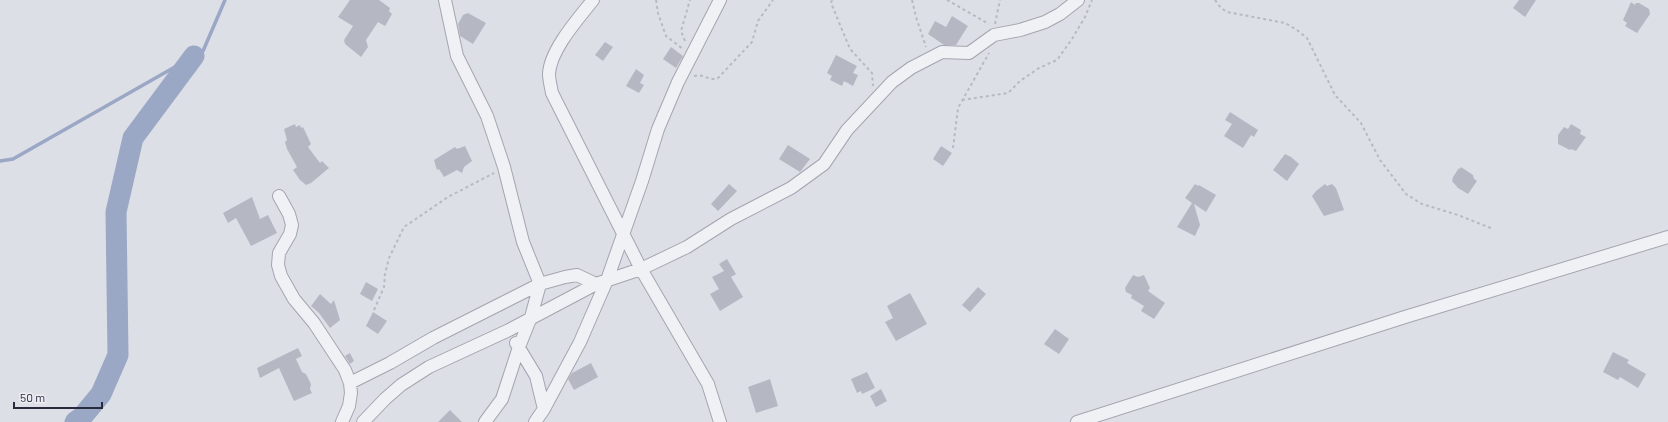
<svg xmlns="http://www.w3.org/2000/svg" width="1668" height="422" viewBox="0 0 1668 422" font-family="Barlow,sans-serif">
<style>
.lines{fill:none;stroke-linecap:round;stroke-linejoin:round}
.stream{stroke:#9aa7c5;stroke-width:3.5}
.river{stroke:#9aa7c5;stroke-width:21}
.building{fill:#b5b8c3}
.minor-casing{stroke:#a3a5b0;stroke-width:14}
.path{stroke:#b8bac1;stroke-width:2;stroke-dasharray:3 3;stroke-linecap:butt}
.minor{stroke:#f0f1f5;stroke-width:12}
</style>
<rect width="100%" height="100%" fill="#dddfe6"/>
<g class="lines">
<path class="stream" d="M 0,161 L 13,159 L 203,51 L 225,0"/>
<path class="river" d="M 75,422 L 82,417 L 101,394 L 118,355 L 116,212 L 133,138 L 194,56"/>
</g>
<path class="building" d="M 350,0 L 379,0 L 390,8 L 389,11 L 392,14 L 385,26 L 378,22 L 366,40 L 368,47 L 361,57 L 345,44 L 344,40 L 353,26 L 338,17 Z
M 1519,0 L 1536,0 L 1525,17 L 1513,8 Z
M 1631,2 L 1635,5 L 1636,3 L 1639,3 L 1649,9 L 1650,14 L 1637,33 L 1625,26 L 1627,23 L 1623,20 Z
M 468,13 L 486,23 L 473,44 L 460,36 L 458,24 L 463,15 Z
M 952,16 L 968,26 L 956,45 L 944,45 L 928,34 L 935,21 L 946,27 Z
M 605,42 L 613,47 L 603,61 L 595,55 Z
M 671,47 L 683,56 L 676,68 L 663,59 Z
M 836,55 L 857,66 L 853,73 L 858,75 L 853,86 L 844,81 L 842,86 L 830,80 L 832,76 L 827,73 Z
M 636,69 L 644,75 L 640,83 L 644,85 L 639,93 L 626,86 Z
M 1230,112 L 1258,130 L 1254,137 L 1251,135 L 1243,148 L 1224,136 L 1232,124 L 1225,120 Z
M 295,124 L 296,127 L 300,125 L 301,128 L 303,127 L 311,144 L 308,147 L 320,163 L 322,161 L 329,168 L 311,183 L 306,185 L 300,180 L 293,170 L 297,167 L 287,149 L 285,142 L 287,140 L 284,129 Z
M 1571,124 L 1581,130 L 1580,134 L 1586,137 L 1576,151 L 1571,149 L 1570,150 L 1558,144 L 1558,135 L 1564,127 L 1568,129 Z
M 788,145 L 810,159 L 800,172 L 779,159 Z
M 465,146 L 472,161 L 464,167 L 462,173 L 457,170 L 444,177 L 439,169 L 437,170 L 434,160 L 455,147 L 457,149 Z
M 941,146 L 952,153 L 943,166 L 933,159 Z
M 1285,154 L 1291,157 L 1299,164 L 1287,181 L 1273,170 Z
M 1461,167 L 1473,175 L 1474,179 L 1477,181 L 1468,194 L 1458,188 L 1452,181 L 1453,177 L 1459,168 L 1460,169 Z
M 729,184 L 737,191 L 718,211 L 711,204 Z
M 1195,184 L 1198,186 L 1199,185 L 1216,195 L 1206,212 L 1194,204 L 1200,225 L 1195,236 L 1177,227 L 1192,203 L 1185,198 Z
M 1325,184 L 1327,186 L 1332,184 L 1336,188 L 1344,210 L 1324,216 L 1312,196 L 1316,191 Z
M 252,197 L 260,219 L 268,215 L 277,233 L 251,246 L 236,218 L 228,223 L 223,213 Z
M 727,259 L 736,274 L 731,277 L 743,297 L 720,311 L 710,294 L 719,289 L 712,277 L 724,271 L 719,264 Z
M 1133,275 L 1138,277 L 1144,275 L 1150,288 L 1148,291 L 1165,303 L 1154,319 L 1141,311 L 1144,306 L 1131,298 L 1132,295 L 1126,292 L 1125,288 Z
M 366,282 L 378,289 L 372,301 L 360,294 Z
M 978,287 L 986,294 L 970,312 L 962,305 Z
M 910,293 L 927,324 L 896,341 L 885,322 L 893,318 L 887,306 Z
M 320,294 L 331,304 L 334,300 L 340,320 L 330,328 L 319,313 L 311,306 Z
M 373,312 L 387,321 L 378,334 L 366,326 Z
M 1055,329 L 1069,339 L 1059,354 L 1044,344 Z
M 298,348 L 302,356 L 296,359 L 302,372 L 306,374 L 311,384 L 310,389 L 312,393 L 294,401 L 279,368 L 260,378 L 257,368 Z
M 1613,352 L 1629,360 L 1627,363 L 1646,374 L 1638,388 L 1620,377 L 1618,380 L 1603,372 Z
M 350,353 L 354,361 L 350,364 L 345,356 Z
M 591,363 L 598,377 L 574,390 L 568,379 L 572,373 Z
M 867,372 L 875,388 L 862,394 L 861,391 L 857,393 L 851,379 Z
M 770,379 L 778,406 L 756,413 L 748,387 Z
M 881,389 L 887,401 L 876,407 L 870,396 Z
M 450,410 L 462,422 L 438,422 Z"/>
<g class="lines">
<defs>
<path id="minor" d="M 445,0 L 457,56 L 487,116 L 504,167 L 523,242 L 540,284 L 531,317 L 519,347 L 502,399 L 485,422
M 593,0 C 578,19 550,50 549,74 C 549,80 551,87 552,93 L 641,269 L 708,384 L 720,422
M 279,196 L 289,214 L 292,225 L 290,234 L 279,253 L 278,265 L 281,276 L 294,299 L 314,323 L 345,370 L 350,383 L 351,393 L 349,406 L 342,422
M 516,343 L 536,376 L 544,409
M 350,383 L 390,363 L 433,338 L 540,284 L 565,277 L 577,275 L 596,284
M 363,422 L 385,399 L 401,385 L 429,367 L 509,330 L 596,284 L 641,269 L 687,247 L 731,219 L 791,188 L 824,164 L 847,130 L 892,82 L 911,68 L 942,52 L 969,53 L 994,35 L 1020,30 L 1045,22 L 1060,14 L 1078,0
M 535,422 L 544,409 L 580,342 L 607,280 L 642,181 L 658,129 L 678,82 L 720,0
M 1077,422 L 1405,317 L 1668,237"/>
</defs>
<use href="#minor" class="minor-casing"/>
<path class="path" d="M 656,0 L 658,13 L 666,36 L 683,49
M 832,0 L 831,3 L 850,49 L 872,73 L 873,86
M 912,0 L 916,17 L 926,47
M 947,0 L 989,24
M 1215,0 L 1221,8 L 1227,12 L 1285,23 L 1297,30 L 1307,38 L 1335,95 L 1361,123 L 1380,160 L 1406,194 L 1422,204 L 1458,215 L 1493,229
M 995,24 L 1000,0
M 685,41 L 681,31 L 690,0
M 694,76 C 703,73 710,82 718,78 L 752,42 L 758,21 L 773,0
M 962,100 L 1008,93 L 1020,81 L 1039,68 L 1057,60 L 1072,39 L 1085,17 L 1092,0
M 953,148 L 958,108 L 989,53
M 374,310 L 384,287 L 385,274 L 389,258 L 404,227 L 448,197 L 494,173"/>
<use href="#minor" class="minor"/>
</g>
<path d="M14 402v6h88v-6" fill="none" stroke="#282b3c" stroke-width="2"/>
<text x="20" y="402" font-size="12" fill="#282b3c" stroke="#edeef4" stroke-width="3" paint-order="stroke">50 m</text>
</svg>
